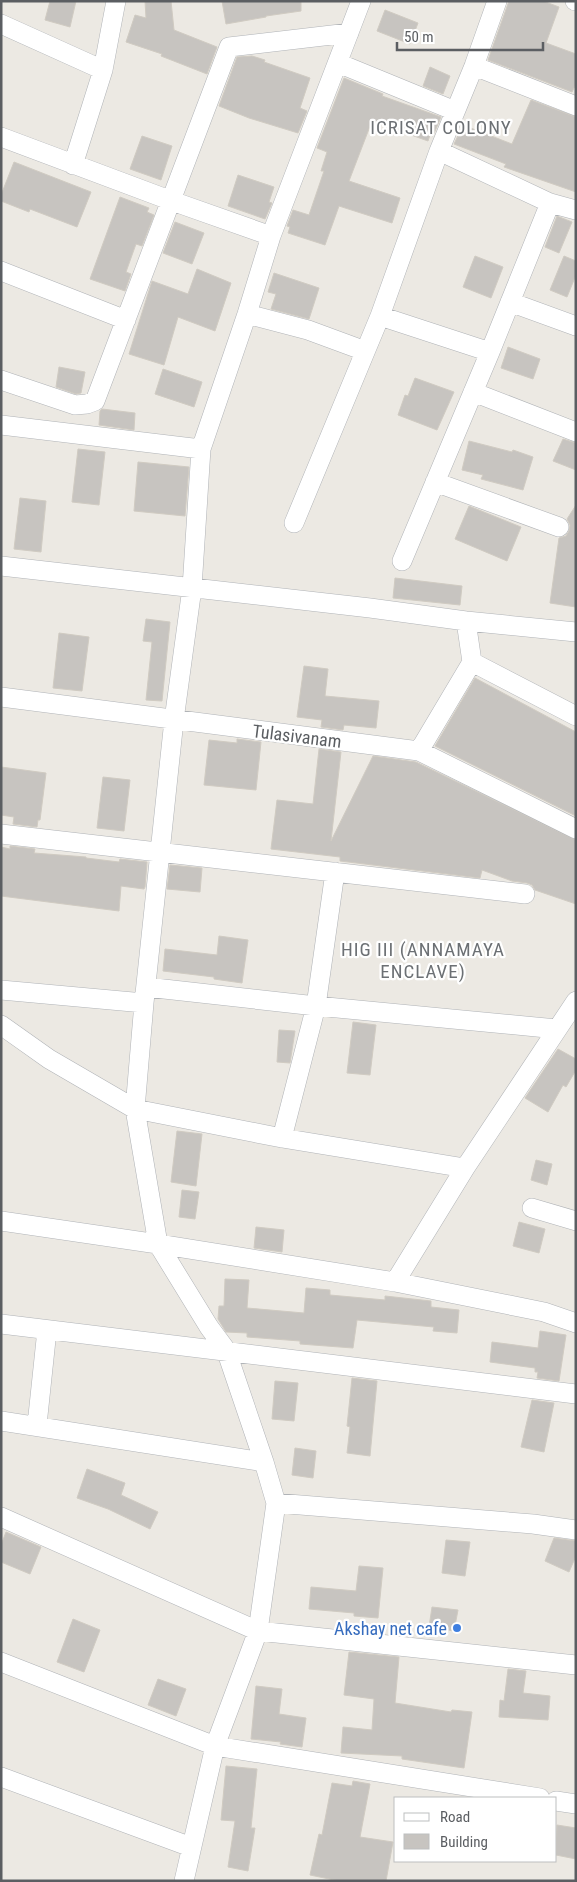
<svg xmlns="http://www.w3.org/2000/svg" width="577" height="1882" viewBox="0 0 577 1882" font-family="'Roboto Condensed',sans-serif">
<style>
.building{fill:#c7c4c0;stroke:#d0cbc2}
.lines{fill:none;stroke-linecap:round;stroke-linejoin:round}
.street-casing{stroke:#b0b3b7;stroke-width:20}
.street{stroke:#fff;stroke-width:19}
.shop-dot{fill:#3f7fe0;stroke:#fff;stroke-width:2}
.labels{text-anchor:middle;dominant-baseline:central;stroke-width:4.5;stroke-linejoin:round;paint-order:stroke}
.street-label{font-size:18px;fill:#5b5e62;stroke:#fff}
.shop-label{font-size:18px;fill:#366cbe;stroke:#fff;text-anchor:end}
.neighbourhood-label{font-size:19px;letter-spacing:1px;fill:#6c7074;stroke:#fff}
</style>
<rect width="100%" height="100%" fill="#ece9e3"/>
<path class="building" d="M 50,1 L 76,1 L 70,27 L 45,20 Z
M 145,1 L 171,1 L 174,30 L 217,47 L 207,74 L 161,56 L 162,54 L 126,42 L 135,15 L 146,18 Z
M 222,1 L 301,1 L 301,11 L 266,16 L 266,17 L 226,24 Z
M 509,1 L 543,1 L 559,7 L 546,43 L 576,54 L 576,84 L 572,92 L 488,60 Z
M 385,10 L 418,23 L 410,44 L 377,31 Z
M 252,56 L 265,60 L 264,62 L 310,78 L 300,108 L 307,111 L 298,133 L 249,118 L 219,106 L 237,57 Z
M 430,67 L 450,76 L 443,94 L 423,86 Z
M 344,78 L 383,94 L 382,96 L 441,117 L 433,136 L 430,135 L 428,141 L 372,121 L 349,181 L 400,198 L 392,223 L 339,206 L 325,245 L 288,233 L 290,227 L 287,226 L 293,210 L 309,215 L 324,171 L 321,171 L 327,152 L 317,148 Z
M 531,100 L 576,117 L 576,192 L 504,167 L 506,164 L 454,144 L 463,125 L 512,144 Z
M 142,136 L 172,146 L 161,180 L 130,169 Z
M 14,162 L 91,192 L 77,227 L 30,209 L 29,212 L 1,201 L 1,195 Z
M 238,175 L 274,187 L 269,202 L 272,203 L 265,219 L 228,206 Z
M 120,197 L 149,208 L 147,212 L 154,215 L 142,246 L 136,244 L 126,272 L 131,274 L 125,291 L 90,279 Z
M 557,216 L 572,222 L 559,253 L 545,247 Z
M 175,222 L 204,233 L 192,264 L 163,253 Z
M 475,256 L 503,267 L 491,298 L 463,287 Z
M 564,256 L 576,261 L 576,275 L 567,297 L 550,290 Z
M 197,269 L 231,283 L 215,331 L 178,317 L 164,365 L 129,354 L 152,281 L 188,294 Z
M 274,273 L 319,288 L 309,319 L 271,309 L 276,294 L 268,292 Z
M 508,347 L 540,359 L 533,379 L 501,368 Z
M 59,367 L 85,372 L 81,393 L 76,394 L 56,387 Z
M 163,369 L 202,382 L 194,407 L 155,394 Z
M 415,378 L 454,392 L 437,430 L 398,415 L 405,395 L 408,396 Z
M 102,409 L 135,413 L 134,430 L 99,425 L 100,411 Z
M 563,439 L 576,443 L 576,470 L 553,461 Z
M 469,441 L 512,452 L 513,450 L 533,457 L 523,490 L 481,479 L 483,475 L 462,470 Z
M 78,449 L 105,452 L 99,505 L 72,502 Z
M 138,462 L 189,467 L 185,516 L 134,511 Z
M 20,498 L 46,501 L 41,552 L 14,549 Z
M 576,505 L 576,607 L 550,603 L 559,538 L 566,536 L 569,531 L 570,525 L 567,519 Z
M 469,506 L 521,527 L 507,561 L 455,539 Z
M 395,578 L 462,586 L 460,605 L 393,598 Z
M 146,619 L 170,622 L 162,701 L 146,700 L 152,642 L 143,641 Z
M 59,633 L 89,637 L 82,691 L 53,688 Z
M 304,666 L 328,669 L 325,696 L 379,701 L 376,728 L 344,725 L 343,730 L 321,727 L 322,720 L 297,717 Z
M 475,678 L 576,732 L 576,816 L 435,746 Z
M 237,739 L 261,742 L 256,790 L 204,785 L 209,740 L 237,743 Z
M 319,749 L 341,752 L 331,841 L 373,756 L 416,762 L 576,840 L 576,904 L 535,890 L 532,885 L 527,883 L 512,881 L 482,870 L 480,878 L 340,861 L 340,857 L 271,849 L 277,800 L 313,804 Z
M 1,767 L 46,773 L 40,820 L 38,820 L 37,827 L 13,824 L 14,817 L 1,815 Z
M 103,777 L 130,780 L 124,831 L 97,828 Z
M 10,846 L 35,849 L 34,853 L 86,857 L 86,858 L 119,862 L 120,859 L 147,862 L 145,887 L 144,889 L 121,886 L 119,911 L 1,896 L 1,847 L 10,849 Z
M 170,865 L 202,868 L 200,892 L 167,889 Z
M 219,936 L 248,940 L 242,983 L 214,979 L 214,977 L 163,971 L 165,949 L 217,955 Z
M 353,1022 L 376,1025 L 370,1075 L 347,1073 Z
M 279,1030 L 295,1031 L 290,1063 L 277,1062 Z
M 558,1049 L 576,1059 L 576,1070 L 566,1087 L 563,1085 L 548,1112 L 525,1098 Z
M 177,1131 L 202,1134 L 196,1186 L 171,1182 Z
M 536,1160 L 552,1164 L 547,1185 L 531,1180 Z
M 182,1190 L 199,1192 L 195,1219 L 179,1217 Z
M 519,1222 L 545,1229 L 539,1253 L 513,1246 Z
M 256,1227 L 284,1230 L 282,1252 L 254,1248 Z
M 225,1279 L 249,1280 L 247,1308 L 304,1313 L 306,1288 L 330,1290 L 330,1295 L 385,1300 L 385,1296 L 431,1301 L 431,1307 L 459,1310 L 457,1333 L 433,1331 L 434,1327 L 357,1320 L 353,1348 L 300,1344 L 300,1341 L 247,1337 L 247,1333 L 226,1332 L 218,1319 L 219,1306 L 224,1306 Z
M 540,1331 L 566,1335 L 559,1381 L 537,1378 L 538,1372 L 535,1372 L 535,1368 L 490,1362 L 492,1342 L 538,1348 Z
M 352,1378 L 377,1381 L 370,1456 L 347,1453 L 350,1427 L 347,1426 Z
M 275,1381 L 298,1383 L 294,1421 L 272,1419 Z
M 532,1400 L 554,1403 L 544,1452 L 521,1447 Z
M 295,1448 L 316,1451 L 313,1478 L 292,1475 Z
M 87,1469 L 125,1483 L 121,1495 L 158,1512 L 150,1529 L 108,1509 L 77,1498 Z
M 6,1532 L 41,1547 L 30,1574 L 1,1562 L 1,1545 Z
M 554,1538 L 576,1541 L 576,1556 L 569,1572 L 545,1561 Z
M 446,1540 L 470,1542 L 465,1576 L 442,1573 Z
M 359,1566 L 383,1568 L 378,1618 L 354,1616 L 354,1613 L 309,1609 L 311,1587 L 356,1591 Z
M 432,1607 L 458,1610 L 454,1631 L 429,1627 Z
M 73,1619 L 100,1630 L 84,1672 L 57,1662 Z
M 349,1652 L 399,1657 L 395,1703 L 451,1712 L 452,1710 L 472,1712 L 464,1768 L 402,1759 L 402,1756 L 341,1753 L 343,1727 L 372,1730 L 374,1699 L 344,1695 Z
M 508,1669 L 526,1671 L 523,1693 L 550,1696 L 548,1720 L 499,1717 L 500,1700 L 504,1701 Z
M 158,1679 L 186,1689 L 176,1716 L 148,1705 Z
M 256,1686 L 282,1689 L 279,1714 L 306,1718 L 302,1747 L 280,1744 L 281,1742 L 251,1739 Z
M 226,1766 L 257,1769 L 251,1828 L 255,1828 L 248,1871 L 228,1867 L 235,1821 L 221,1820 Z
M 353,1781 L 370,1784 L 360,1837 L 393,1842 L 386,1881 L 339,1881 L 310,1875 L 319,1834 L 322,1835 L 332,1783 L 352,1786 Z
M 557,1825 L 576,1828 L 576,1859 L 556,1855 Z"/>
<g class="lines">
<defs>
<path id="street" d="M 575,1 L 576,1
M 1,24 L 103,70
M 338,63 L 455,111
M 474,66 L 576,106
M 1,137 L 172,201 L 271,236
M 439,151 L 550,203 L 576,210
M 73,165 L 103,70 L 116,1
M 1,271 L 126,320
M 510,302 L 576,326
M 247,314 L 308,330 L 365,351
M 380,316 L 490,352
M 1,380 L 75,405 L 87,404 L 95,401 L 229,47 L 349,33
M 473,392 L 576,432
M 1,425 L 201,449
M 435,482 L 559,527
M 294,523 L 380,316 L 439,151 L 474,66 L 497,1
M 402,561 L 490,352 L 550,203
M 1,566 L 370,608 L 466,621 L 576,632
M 472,662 L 576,716
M 1,697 L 419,751 L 576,829
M 419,751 L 472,662 L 466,621
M 1,834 L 525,894
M 146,987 L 316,1006 L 557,1029
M 1,990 L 144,1003
M 1,1025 L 49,1059 L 135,1109 L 282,1138 L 465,1168
M 282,1138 L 316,1006 L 335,872
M 532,1208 L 576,1221
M 1,1221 L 158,1244 L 395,1282 L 544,1312 L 576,1323
M 395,1282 L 465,1168 L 576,1001
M 1,1324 L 576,1394
M 1,1421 L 264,1462
M 37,1425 L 47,1330
M 276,1503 L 533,1524 L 576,1530
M 1,1517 L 258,1631 L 576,1665
M 1,1662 L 215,1746 L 540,1798
M 1,1777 L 191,1847
M 556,1801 L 576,1804
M 184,1881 L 215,1746 L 258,1631 L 276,1503 L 264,1462 L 226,1350 L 209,1327 L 158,1244 L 135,1109 L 144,1003 L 174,720 L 192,588 L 201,449 L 247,314 L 271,236 L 361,1"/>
</defs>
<use href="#street" class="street-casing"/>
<use href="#street" class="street"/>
</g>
<circle class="shop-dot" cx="457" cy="1628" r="5"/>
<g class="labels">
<g class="street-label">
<text transform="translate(297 736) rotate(7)">Tulasivanam</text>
</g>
<g class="shop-label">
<text x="447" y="1628">Akshay net cafe</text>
</g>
<g class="neighbourhood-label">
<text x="441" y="127">ICRISAT COLONY</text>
<text x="423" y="949">HIG III (ANNAMAYA<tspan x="423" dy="22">ENCLAVE)</tspan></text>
</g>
</g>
<rect width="577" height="1882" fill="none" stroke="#5b5e62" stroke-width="5"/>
<rect x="394" y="1797" width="162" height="65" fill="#ffffff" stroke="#bdbfc0"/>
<rect x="404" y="1813" width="25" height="8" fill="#ffffff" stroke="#bdbfc0"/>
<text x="440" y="1822" font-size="15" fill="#5b5e62">Road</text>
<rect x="404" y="1834" width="25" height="15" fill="#c7c4c0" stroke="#bdbfc0"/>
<text x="440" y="1847" font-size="15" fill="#5b5e62">Building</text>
<path d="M397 42v8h146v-8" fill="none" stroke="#5b5e62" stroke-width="2.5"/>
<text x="404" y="42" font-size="15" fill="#5b5e62" stroke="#ffffff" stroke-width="4" paint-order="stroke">50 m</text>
</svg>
